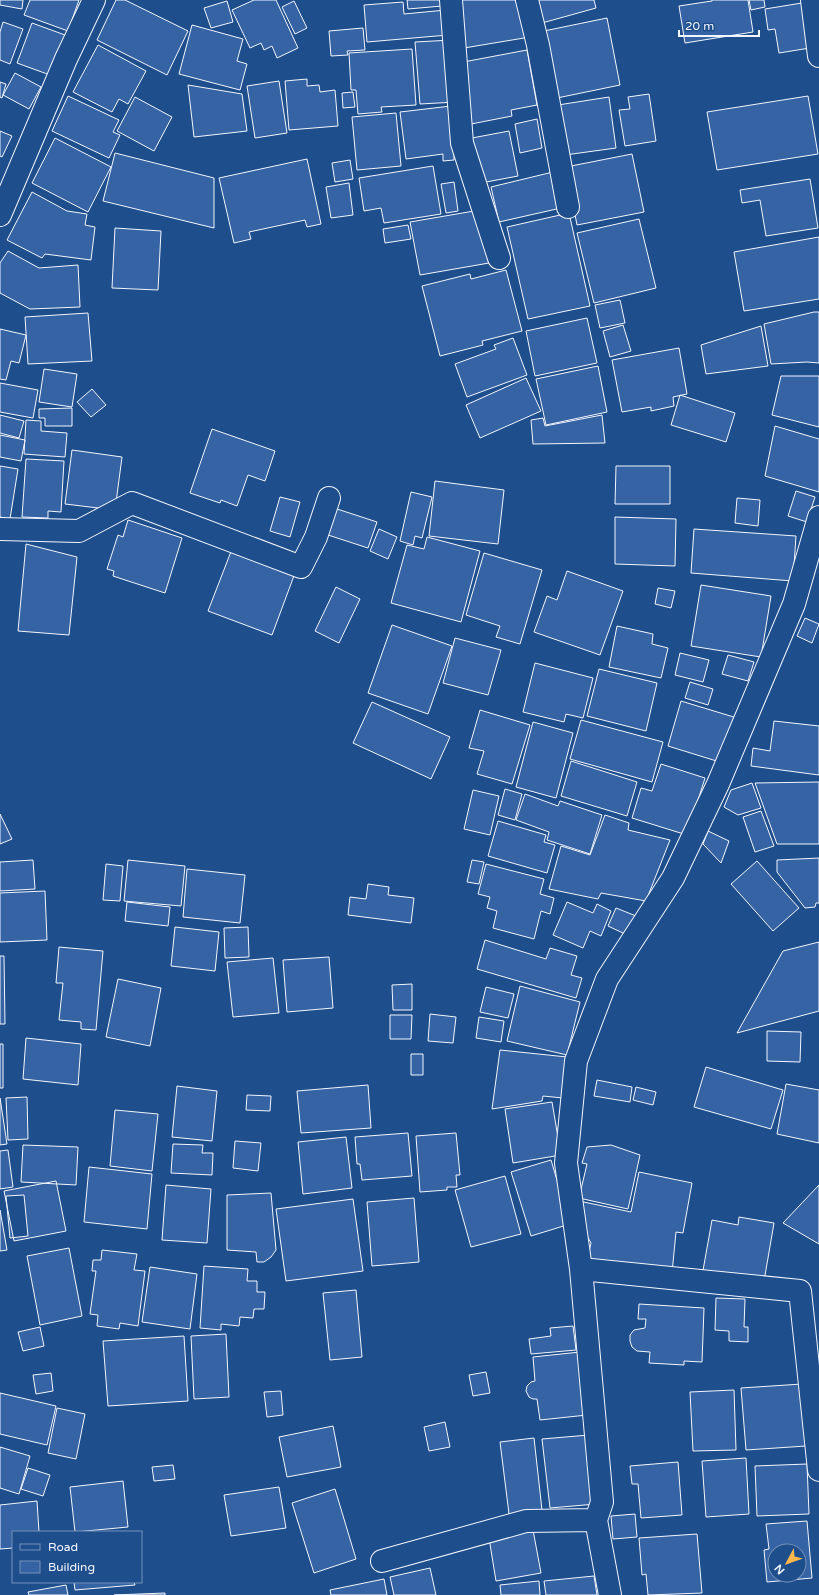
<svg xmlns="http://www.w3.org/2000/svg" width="819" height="1595" viewBox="0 0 819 1595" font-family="'Varela Round',sans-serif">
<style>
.building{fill:#3563a3;stroke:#f2f6ff;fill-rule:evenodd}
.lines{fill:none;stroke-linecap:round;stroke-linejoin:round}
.minor-casing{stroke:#f2f6ff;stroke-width:24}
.minor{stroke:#1f4e8c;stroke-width:22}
</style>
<rect width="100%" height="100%" fill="#1f4e8c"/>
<path class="building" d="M 0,0 L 23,0 L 22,9 L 0,5 Z
M 30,0 L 79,0 L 68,31 L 24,15 Z
M 116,0 L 125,0 L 188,31 L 167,75 L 97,40 Z
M 254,0 L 276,0 L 298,48 L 277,58 L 272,46 L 264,50 L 261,43 L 250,48 L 232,10 Z
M 407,0 L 442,0 L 442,6 L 408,9 Z
M 455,0 L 523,0 L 530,37 L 464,48 Z
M 535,0 L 594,0 L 596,8 L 542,23 Z
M 712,0 L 748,0 L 753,32 L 685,43 L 679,6 L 712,1 Z
M 749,0 L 764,0 L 765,7 L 751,10 Z
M 227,1 L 233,22 L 211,28 L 204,8 Z
M 294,1 L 307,28 L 295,34 L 282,7 Z
M 403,2 L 404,14 L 446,10 L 448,35 L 367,42 L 364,5 Z
M 808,2 L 816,47 L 779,53 L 775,29 L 768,30 L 765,9 Z
M 607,18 L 620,85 L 557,98 L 544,31 Z
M 3,22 L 23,29 L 10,64 L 0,60 L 0,32 Z
M 32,23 L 65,35 L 50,75 L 17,63 Z
M 192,25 L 243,39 L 237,61 L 247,64 L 240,90 L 179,74 Z
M 363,28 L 365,50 L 347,51 L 348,55 L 331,56 L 329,31 Z
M 452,40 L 456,102 L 420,104 L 415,42 Z
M 98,45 L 146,71 L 128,104 L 119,99 L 112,112 L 73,92 Z
M 412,49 L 416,105 L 381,107 L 382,112 L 358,114 L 356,90 L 351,90 L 349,53 Z
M 527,50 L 537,105 L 511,110 L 512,116 L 471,124 L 458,63 Z
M 15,73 L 41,87 L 29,109 L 3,95 Z
M 307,79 L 307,86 L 319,85 L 320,92 L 335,90 L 338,126 L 289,130 L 285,81 Z
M 279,81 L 287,133 L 255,138 L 247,86 Z
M 0,82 L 6,84 L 2,98 L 0,97 Z
M 188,85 L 242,94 L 247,131 L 194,137 Z
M 353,92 L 355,107 L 343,108 L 342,93 Z
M 649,94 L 656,141 L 625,146 L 619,110 L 630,109 L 628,97 Z
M 68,96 L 119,120 L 113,132 L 120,135 L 109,158 L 52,131 Z
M 808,96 L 818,154 L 717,170 L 707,112 Z
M 135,97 L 172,117 L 154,151 L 117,131 Z
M 609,97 L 616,148 L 565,155 L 558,105 Z
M 451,106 L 457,154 L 454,154 L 454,160 L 443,161 L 443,154 L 406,159 L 400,112 Z
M 396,113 L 401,166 L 357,170 L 352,117 Z
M 537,119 L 542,148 L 520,153 L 515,124 Z
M 0,131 L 12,136 L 2,157 L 0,156 Z
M 509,131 L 518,176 L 481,183 L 472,138 Z
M 55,138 L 111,167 L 88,212 L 32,183 Z
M 115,153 L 214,178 L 214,228 L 103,201 Z
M 632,154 L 644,212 L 577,225 L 566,167 Z
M 307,159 L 321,224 L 307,227 L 305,220 L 249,232 L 251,239 L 234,243 L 219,178 Z
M 350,160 L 353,179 L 335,182 L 332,163 Z
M 433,166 L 441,214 L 384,223 L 381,208 L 364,211 L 359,178 Z
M 553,172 L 561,208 L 499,222 L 491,187 Z
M 810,179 L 818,228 L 766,236 L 760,200 L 742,203 L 740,190 Z
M 454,182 L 458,211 L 446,213 L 441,184 Z
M 349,183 L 353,215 L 331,218 L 326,187 Z
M 32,192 L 67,211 L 87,214 L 85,225 L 95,227 L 91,260 L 45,254 L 42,258 L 7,240 Z
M 480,210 L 489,263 L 420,275 L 410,222 Z
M 569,213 L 590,306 L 528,319 L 507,227 Z
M 639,219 L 656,288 L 594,303 L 577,233 Z
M 408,225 L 411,239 L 385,243 L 383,229 Z
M 115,228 L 161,231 L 158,290 L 112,288 Z
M 819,237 L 819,299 L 744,311 L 734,252 Z
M 8,251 L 39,268 L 78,265 L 80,307 L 30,309 L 0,293 L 0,263 Z
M 506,270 L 522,331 L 482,341 L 483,345 L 440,356 L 422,286 L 470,274 L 471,279 Z
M 620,300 L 625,323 L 600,328 L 595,305 Z
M 814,312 L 819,312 L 819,363 L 807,362 L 771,364 L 764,324 Z
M 88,313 L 92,361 L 28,364 L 25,317 Z
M 587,318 L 597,363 L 535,376 L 526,331 Z
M 623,325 L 631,351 L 610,357 L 603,331 Z
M 761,326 L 768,366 L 706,374 L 701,345 Z
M 0,329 L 26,335 L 19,363 L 11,361 L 6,380 L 0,379 Z
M 513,338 L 527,375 L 467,397 L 455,364 L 496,349 L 494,345 Z
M 679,348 L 687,394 L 673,397 L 674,406 L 651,411 L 651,407 L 622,412 L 612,360 Z
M 598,366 L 607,412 L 546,425 L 536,379 Z
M 44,369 L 77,374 L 72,407 L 39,402 Z
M 781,376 L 819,376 L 819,427 L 772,415 Z
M 526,378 L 541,411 L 480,438 L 466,405 Z
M 0,383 L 38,390 L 33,418 L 0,412 Z
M 92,389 L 106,405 L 91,417 L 77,402 Z
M 680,395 L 735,413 L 726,442 L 671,425 Z
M 72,408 L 72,426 L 45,426 L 45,418 L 39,418 L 39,409 Z
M 0,415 L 24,421 L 19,438 L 0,433 Z
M 602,415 L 605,443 L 533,444 L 531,420 L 543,418 L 545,426 Z
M 26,420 L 41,421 L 41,431 L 67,433 L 65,457 L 24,454 Z
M 775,426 L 819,439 L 819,492 L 765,476 Z
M 212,429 L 275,451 L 265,481 L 248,475 L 237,506 L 221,500 L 220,503 L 190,493 Z
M 0,435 L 25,440 L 21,461 L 0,457 Z
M 72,450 L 122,457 L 115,510 L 65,504 Z
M 26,459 L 64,461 L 61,512 L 48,511 L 48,518 L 22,517 Z
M 0,466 L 18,469 L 10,519 L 0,517 Z
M 616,466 L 670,466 L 670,504 L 615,504 Z
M 435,481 L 504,490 L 498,544 L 429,536 Z
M 796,491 L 815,497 L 807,522 L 788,516 Z
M 411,492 L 432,497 L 422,538 L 415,536 L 413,545 L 400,541 Z
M 280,497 L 300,502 L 290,537 L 270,531 Z
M 737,498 L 760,500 L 758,526 L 735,523 Z
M 334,508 L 377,522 L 368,548 L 325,534 Z
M 615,517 L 676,519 L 675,566 L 615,564 Z
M 128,520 L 182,538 L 165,593 L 113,576 L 114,571 L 107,569 L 118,535 L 123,537 Z
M 379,529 L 397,537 L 388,559 L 370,551 Z
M 694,529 L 796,536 L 793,581 L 691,573 Z
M 427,537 L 480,551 L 461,622 L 391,603 L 407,545 L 424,549 Z
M 26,544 L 77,557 L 69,635 L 18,631 Z
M 232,549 L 295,573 L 272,635 L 208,611 Z
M 484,553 L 542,570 L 520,644 L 496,637 L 500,626 L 466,615 Z
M 567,571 L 623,591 L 600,655 L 534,632 L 547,596 L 557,600 Z
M 701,585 L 771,596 L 761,657 L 691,646 Z
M 336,587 L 360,599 L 339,643 L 315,631 Z
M 658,588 L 675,591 L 671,608 L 655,604 Z
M 805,618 L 819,624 L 812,643 L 797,636 Z
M 392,625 L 452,646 L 428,714 L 368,693 Z
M 617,626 L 653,634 L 652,644 L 668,648 L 661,678 L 609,667 Z
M 455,638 L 501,650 L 488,695 L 443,683 Z
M 680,653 L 709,660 L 703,682 L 675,675 Z
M 728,655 L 754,662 L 748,681 L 722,674 Z
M 535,663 L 593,678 L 583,718 L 566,714 L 564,722 L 523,712 Z
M 599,669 L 657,683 L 646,731 L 587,716 Z
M 690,682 L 713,689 L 708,705 L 685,698 Z
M 681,701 L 737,718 L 723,763 L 668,746 Z
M 372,702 L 450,737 L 431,779 L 353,743 Z
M 480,710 L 530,725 L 512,784 L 477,774 L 484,751 L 469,748 Z
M 581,720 L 663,742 L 652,782 L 570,759 Z
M 774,721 L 819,726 L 819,775 L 751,766 L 753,748 L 770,751 Z
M 533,722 L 573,733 L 556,798 L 516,787 Z
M 571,761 L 637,782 L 627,816 L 561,796 Z
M 661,764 L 705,778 L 687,835 L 632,818 L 641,788 L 652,791 Z
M 819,782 L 819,844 L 777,844 L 755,783 Z
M 752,783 L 761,808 L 738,815 L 724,807 L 731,790 Z
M 505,789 L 522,794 L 515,820 L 498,815 Z
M 473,790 L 499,796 L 490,835 L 464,829 Z
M 525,794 L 558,806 L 560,801 L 602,815 L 590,854 L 547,840 L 549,832 L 516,820 Z
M 761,811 L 774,846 L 755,852 L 743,817 Z
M 0,814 L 12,839 L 0,844 Z
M 605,815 L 629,823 L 628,830 L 670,840 L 646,901 L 601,893 L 598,899 L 549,889 L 561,846 L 590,855 Z
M 498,821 L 546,835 L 544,842 L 555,845 L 547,873 L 488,856 Z
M 708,831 L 729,841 L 721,863 L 703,844 Z
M 819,858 L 819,903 L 816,903 L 815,907 L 805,908 L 777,872 L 777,860 Z
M 33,860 L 35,889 L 0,891 L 0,862 Z
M 128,860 L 185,866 L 181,906 L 124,901 Z
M 472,860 L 484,862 L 479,884 L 467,882 Z
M 757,861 L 799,908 L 773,931 L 731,884 Z
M 106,864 L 123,866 L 120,901 L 103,900 Z
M 486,864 L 544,879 L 540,894 L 554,898 L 550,914 L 541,911 L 534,939 L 493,928 L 497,911 L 487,908 L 490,897 L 478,894 Z
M 187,869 L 245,875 L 240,923 L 183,917 Z
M 368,884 L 389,887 L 388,895 L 414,898 L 411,923 L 348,915 L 350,897 L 366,899 Z
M 45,891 L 47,940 L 0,942 L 0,893 Z
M 127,902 L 170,907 L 168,926 L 125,921 Z
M 567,902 L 593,913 L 597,904 L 611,911 L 601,936 L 590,931 L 583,948 L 553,935 Z
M 616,908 L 636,916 L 625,934 L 608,926 Z
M 175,927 L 219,932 L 215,971 L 171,966 Z
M 248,927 L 249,957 L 225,958 L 224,928 Z
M 485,940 L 546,959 L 550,948 L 577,956 L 571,975 L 582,978 L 576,998 L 477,969 Z
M 819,942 L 819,1011 L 737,1033 L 783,951 Z
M 59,947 L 103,951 L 96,1030 L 81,1029 L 81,1022 L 59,1020 L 63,983 L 56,983 Z
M 0,956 L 4,956 L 5,1024 L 0,1024 Z
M 329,957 L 333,1008 L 287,1012 L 283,960 Z
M 273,958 L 279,1013 L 233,1017 L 227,962 Z
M 118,979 L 161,988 L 150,1046 L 106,1037 Z
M 412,984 L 412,1010 L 393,1010 L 392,985 Z
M 520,986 L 580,1002 L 567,1055 L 507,1041 Z
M 486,987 L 514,994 L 508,1018 L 480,1012 Z
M 430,1014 L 456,1017 L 453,1043 L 428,1041 Z
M 390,1015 L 412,1015 L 411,1039 L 390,1039 Z
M 479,1017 L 504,1021 L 501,1042 L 476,1038 Z
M 767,1031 L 801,1032 L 800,1062 L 767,1061 Z
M 26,1038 L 81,1044 L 78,1085 L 23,1079 Z
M 0,1044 L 3,1044 L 3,1088 L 0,1088 Z
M 500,1050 L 567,1057 L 563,1098 L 543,1096 L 542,1101 L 492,1109 Z
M 411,1054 L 423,1054 L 423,1075 L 411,1075 Z
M 706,1067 L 783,1090 L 771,1129 L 694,1107 Z
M 597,1080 L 632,1087 L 630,1102 L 594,1096 Z
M 786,1084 L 819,1090 L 819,1143 L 777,1134 Z
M 368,1085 L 371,1128 L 301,1133 L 297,1091 Z
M 177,1086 L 217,1091 L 212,1141 L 172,1137 Z
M 636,1087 L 656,1092 L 653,1105 L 633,1100 Z
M 247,1095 L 271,1096 L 270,1111 L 246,1110 Z
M 27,1097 L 28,1139 L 8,1140 L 6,1098 Z
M 0,1098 L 7,1144 L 0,1145 Z
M 552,1102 L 561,1155 L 513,1163 L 505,1109 Z
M 115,1110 L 158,1114 L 152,1171 L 110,1166 Z
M 408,1133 L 412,1176 L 362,1180 L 360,1164 L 357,1164 L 355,1137 Z
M 456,1133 L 460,1175 L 456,1175 L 457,1187 L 447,1187 L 447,1190 L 420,1192 L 416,1136 Z
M 346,1137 L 352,1188 L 303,1194 L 298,1142 Z
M 235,1141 L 261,1143 L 258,1171 L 233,1168 Z
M 173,1144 L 203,1145 L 202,1153 L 213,1153 L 212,1175 L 171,1173 Z
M 23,1145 L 78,1147 L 76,1185 L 21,1182 Z
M 611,1145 L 640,1155 L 628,1209 L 579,1198 L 587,1164 L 582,1163 L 587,1147 Z
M 8,1150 L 13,1187 L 0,1189 L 0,1151 Z
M 551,1160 L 570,1224 L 531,1236 L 511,1172 Z
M 89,1167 L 152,1174 L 147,1229 L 84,1222 Z
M 639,1172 L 692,1183 L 683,1233 L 676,1232 L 672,1273 L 587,1261 L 591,1243 L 580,1224 L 579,1201 L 631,1212 Z
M 505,1176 L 521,1234 L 471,1247 L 455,1190 Z
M 56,1181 L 66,1231 L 14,1241 L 4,1191 Z
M 166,1185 L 211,1189 L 207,1243 L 162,1240 Z
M 819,1185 L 819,1244 L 783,1223 Z
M 271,1193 L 276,1250 L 271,1257 L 264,1262 L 257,1262 L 256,1252 L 227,1250 L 227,1195 Z
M 24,1195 L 28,1236 L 10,1238 L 6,1196 Z
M 414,1198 L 419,1262 L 372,1266 L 367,1202 Z
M 353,1199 L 363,1271 L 286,1281 L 276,1209 Z
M 0,1210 L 7,1250 L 0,1251 Z
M 739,1217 L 774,1223 L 763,1287 L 702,1276 L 712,1220 L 738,1225 Z
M 69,1248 L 82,1316 L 40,1325 L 27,1256 Z
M 102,1250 L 137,1254 L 134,1270 L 145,1271 L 138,1326 L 120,1323 L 119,1329 L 97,1326 L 98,1315 L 90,1314 L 96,1271 L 92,1271 L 93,1260 L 101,1260 Z
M 204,1266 L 248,1269 L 247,1281 L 257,1281 L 257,1292 L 265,1292 L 264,1309 L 254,1309 L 253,1318 L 240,1317 L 239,1326 L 221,1324 L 221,1330 L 200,1328 Z
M 150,1267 L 197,1274 L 190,1329 L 142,1322 Z
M 356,1290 L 362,1357 L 330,1360 L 323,1293 Z
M 716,1298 L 745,1299 L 744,1327 L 748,1327 L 748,1342 L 729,1341 L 729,1331 L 715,1330 Z
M 639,1304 L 704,1308 L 702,1362 L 684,1361 L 684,1365 L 649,1363 L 650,1352 L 637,1351 L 632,1347 L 630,1341 L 630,1335 L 634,1330 L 645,1328 L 646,1319 L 638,1319 Z
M 573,1326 L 576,1350 L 531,1354 L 529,1339 L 551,1336 L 550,1328 Z
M 40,1327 L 44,1346 L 23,1351 L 18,1332 Z
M 226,1334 L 229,1397 L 194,1399 L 191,1336 Z
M 184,1336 L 188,1401 L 108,1406 L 103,1341 Z
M 580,1352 L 587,1415 L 540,1420 L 537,1399 L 533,1399 L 529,1397 L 526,1391 L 527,1386 L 531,1382 L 535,1381 L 533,1357 Z
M 486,1372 L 490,1393 L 473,1396 L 469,1375 Z
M 51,1373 L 53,1391 L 36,1394 L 33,1375 Z
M 802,1384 L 806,1446 L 746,1450 L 741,1388 Z
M 734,1390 L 736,1450 L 693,1451 L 690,1392 Z
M 281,1391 L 283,1415 L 267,1417 L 264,1392 Z
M 0,1393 L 56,1406 L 47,1445 L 0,1434 Z
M 57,1408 L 85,1414 L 76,1459 L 48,1453 Z
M 445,1422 L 450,1447 L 429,1451 L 424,1427 Z
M 333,1426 L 341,1467 L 287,1477 L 279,1437 Z
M 589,1435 L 596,1504 L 550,1508 L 542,1439 Z
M 534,1438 L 542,1510 L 509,1514 L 500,1442 Z
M 0,1447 L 30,1456 L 19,1494 L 0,1488 Z
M 746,1458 L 749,1514 L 706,1517 L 702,1461 Z
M 678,1462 L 682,1515 L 641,1518 L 638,1484 L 632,1484 L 630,1466 Z
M 807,1464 L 809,1514 L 757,1516 L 755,1466 Z
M 173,1465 L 175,1479 L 154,1481 L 152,1467 Z
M 28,1468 L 50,1475 L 43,1496 L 21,1489 Z
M 123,1481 L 128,1527 L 75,1532 L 70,1487 Z
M 279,1487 L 286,1528 L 231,1536 L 224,1495 Z
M 335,1489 L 356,1559 L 314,1573 L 292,1503 Z
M 37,1501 L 39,1532 L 13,1532 L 13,1548 L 0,1549 L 0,1505 Z
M 635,1514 L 637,1537 L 613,1539 L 611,1516 Z
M 807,1521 L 812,1578 L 767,1582 L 764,1550 L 769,1549 L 766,1524 ZM 775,1551 L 799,1551 L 799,1575 L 775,1575 Z
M 533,1530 L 541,1573 L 496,1581 L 489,1538 Z
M 697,1534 L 702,1593 L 648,1595 L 646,1574 L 642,1575 L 639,1538 Z
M 430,1568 L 436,1595 L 394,1595 L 390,1577 Z
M 594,1576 L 597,1595 L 546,1595 L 544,1581 Z
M 384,1579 L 387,1595 L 331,1595 L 330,1590 Z
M 539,1581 L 540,1595 L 501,1595 L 500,1585 Z
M 74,1582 L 134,1582 L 135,1585 L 75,1590 Z
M 66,1585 L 68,1595 L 29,1595 L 28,1592 Z
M 165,1593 L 165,1595 L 114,1595 Z"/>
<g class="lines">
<defs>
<path id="minor" d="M 451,0 L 462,143 L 499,258
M 527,0 L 538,45 L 568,207
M 812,0 L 819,56
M 0,215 L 66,59 L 94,0
M 0,529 L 79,531 L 132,503 L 301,567 L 316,537 L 329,498
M 581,1269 L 800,1291 L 819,1470
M 382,1561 L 526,1521 L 596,1520
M 610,1595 L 596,1520 L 602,1502 L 581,1269 L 566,1163 L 576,1061 L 607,979 L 673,878 L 718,784 L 794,604 L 819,517"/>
</defs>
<use href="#minor" class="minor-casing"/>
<use href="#minor" class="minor"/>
</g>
<rect x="12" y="1531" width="130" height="52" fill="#1f4e8c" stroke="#7391ba"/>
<rect x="20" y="1544" width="20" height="6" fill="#1f4e8c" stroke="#7391ba"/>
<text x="48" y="1551" font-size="12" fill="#f2f6ff">Road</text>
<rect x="20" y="1561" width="20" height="12" fill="#3563a3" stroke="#7391ba"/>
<text x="48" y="1571" font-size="12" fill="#f2f6ff">Building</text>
<g transform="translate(787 1563) rotate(229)"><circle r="19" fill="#1f4e8c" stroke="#7391ba"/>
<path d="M0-3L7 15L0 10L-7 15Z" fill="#ffb74d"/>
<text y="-6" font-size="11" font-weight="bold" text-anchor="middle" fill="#f2f6ff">N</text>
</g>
<path d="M679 30v6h80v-6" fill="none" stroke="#f2f6ff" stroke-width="2"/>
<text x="685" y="30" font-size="12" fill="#f2f6ff" stroke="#1f4e8c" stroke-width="3" paint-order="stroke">20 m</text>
</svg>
